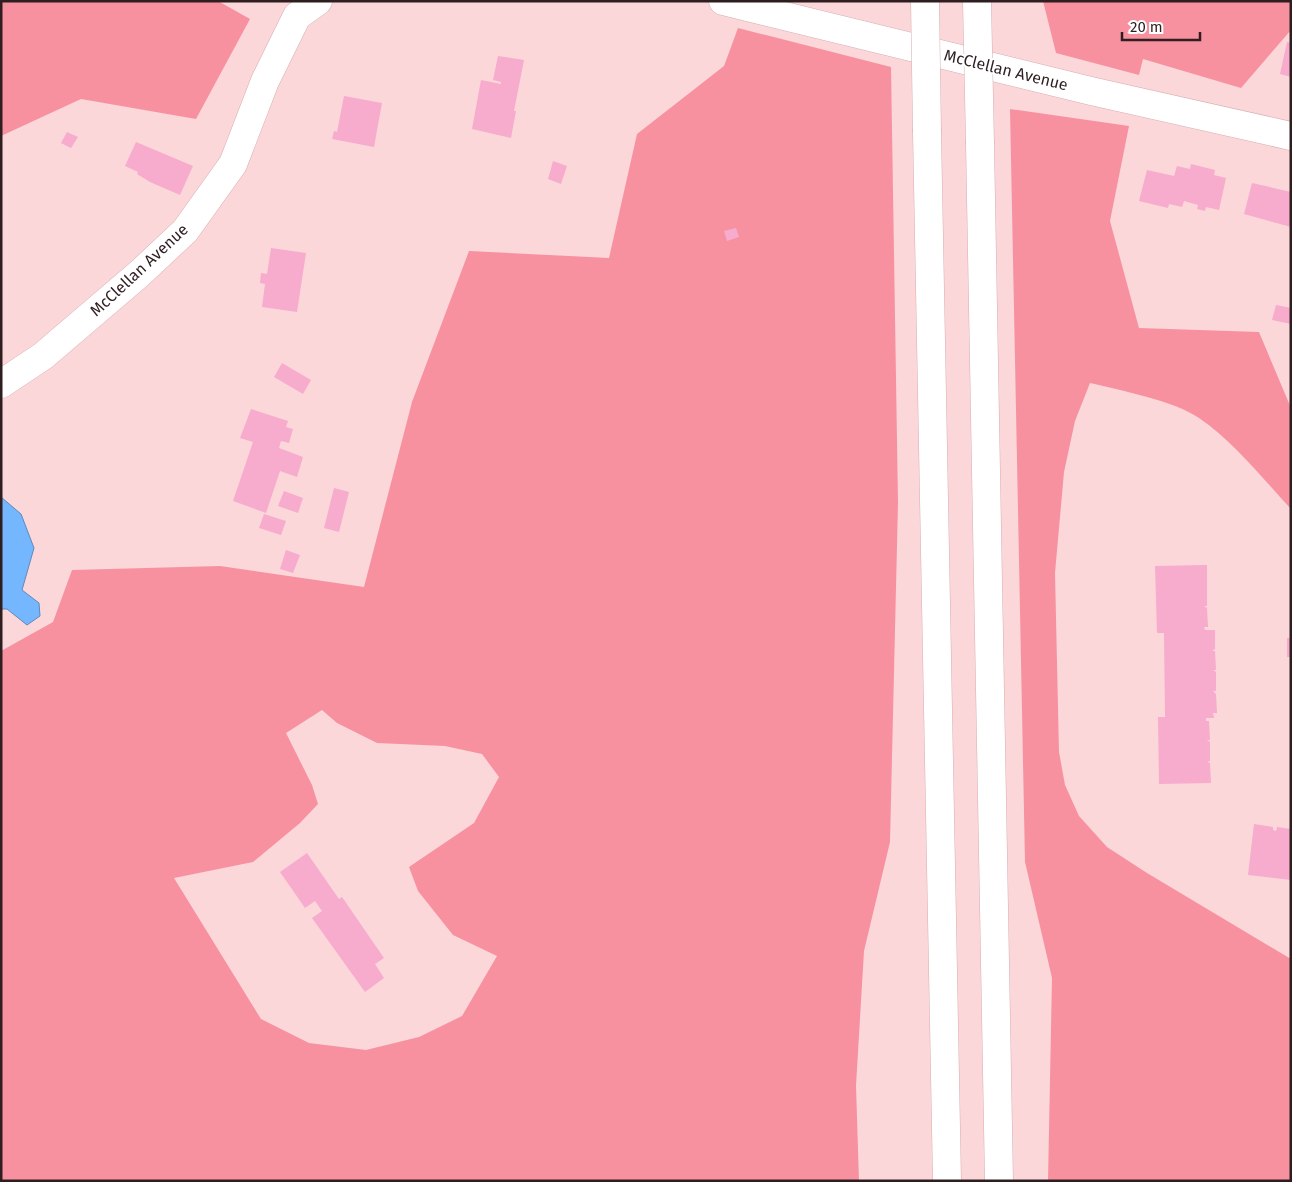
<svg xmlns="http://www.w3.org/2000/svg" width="1292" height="1182" viewBox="0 0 1292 1182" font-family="'Fira Sans',sans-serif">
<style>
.forest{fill:#f791a0;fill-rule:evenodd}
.water{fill:#74b7fe;stroke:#5f89bb}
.building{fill:#f7abcd}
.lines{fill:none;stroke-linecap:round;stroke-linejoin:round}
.minor-casing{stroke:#d8adb1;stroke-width:29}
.highway-casing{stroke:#d8adb1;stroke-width:29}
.minor{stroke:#fff;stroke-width:28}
.highway{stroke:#fff;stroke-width:28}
.highway-bridge-casing{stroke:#d8adb1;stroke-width:29;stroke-linecap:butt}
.highway-bridge{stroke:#fff;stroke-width:28}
.labels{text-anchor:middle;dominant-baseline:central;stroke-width:4;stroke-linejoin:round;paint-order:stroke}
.street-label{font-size:16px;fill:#2e1e1f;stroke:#fff}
</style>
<rect width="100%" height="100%" fill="#fbd7da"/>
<path class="forest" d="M 1,1 L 218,1 L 250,19 L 196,119 L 81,99 L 1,136 Z
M 1043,1 L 1291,1 L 1291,30 L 1241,88 L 1143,59 L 1139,75 L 1056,53 Z
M 738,28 L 891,67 L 898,503 L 890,842 L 864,951 L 856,1086 L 859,1181 L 1,1181 L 1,651 L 53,622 L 72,570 L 220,566 L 364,587 L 412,402 L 469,251 L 609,258 L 637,134 L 724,66 ZM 322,710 L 337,723 L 377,743 L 445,746 L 482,754 L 499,777 L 474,823 L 409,867 L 418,891 L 453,935 L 497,956 L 462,1016 L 419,1037 L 366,1050 L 309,1043 L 261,1019 L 174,878 L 253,862 L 300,823 L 318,804 L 312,785 L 286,733 Z
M 1010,109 L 1129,126 L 1110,221 L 1139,328 L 1259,332 L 1291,408 L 1291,509 C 1262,478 1234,442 1199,418 C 1175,401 1119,390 1090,383 L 1075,421 L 1064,472 L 1055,573 L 1059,752 L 1065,785 L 1079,816 L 1107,847 L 1147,873 L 1291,959 L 1291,1181 L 1048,1181 L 1052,978 L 1025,862 Z"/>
<path class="water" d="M 1,497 L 21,514 L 34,548 L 22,590 L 39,603 L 40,616 L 27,625 L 7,609 L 1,609 Z"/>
<path class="building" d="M 1287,42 L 1291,43 L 1291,77 L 1280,74 Z
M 498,56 L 524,60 L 514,111 L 516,111 L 511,138 L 472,129 L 481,80 L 501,84 L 501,82 L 493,80 Z
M 344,96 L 382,103 L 374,147 L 332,139 L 334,131 L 337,132 Z
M 67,132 L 78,137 L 71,148 L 61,143 Z
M 136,142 L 193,166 L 180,195 L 150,182 L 137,174 L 138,172 L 125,166 Z
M 553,161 L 567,166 L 561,184 L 548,179 Z
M 1191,164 L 1215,170 L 1214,175 L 1226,178 L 1219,210 L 1206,207 L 1205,211 L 1197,209 L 1198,205 L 1184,201 L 1182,207 L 1169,204 L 1168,208 L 1139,201 L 1147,170 L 1174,176 L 1177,166 L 1190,169 Z
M 1252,183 L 1291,192 L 1291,227 L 1244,214 Z
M 736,228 L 739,237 L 727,241 L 724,231 Z
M 271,248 L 306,253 L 297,312 L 262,307 L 265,284 L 260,283 L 261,273 L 267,274 Z
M 1276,305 L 1291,308 L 1291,324 L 1272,320 Z
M 282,363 L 311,380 L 303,394 L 274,377 Z
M 251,409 L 288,421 L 286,427 L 293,429 L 289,443 L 281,441 L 279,448 L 303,457 L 297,477 L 280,471 L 266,513 L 233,501 L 253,442 L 240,438 Z
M 334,488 L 349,492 L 339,532 L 324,528 Z
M 284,491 L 303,498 L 298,513 L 278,506 Z
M 264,514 L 286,521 L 281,535 L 259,528 Z
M 286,550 L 300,555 L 293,573 L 280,569 Z
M 1207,565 L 1207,606 L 1204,606 L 1207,608 L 1208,627 L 1204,627 L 1205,630 L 1215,630 L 1215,649 L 1212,651 L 1215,651 L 1216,670 L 1213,670 L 1216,672 L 1216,691 L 1213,691 L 1216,694 L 1217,713 L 1213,713 L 1214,718 L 1206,718 L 1206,721 L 1209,721 L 1210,740 L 1207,740 L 1210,742 L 1210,761 L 1207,762 L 1210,763 L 1211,783 L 1159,784 L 1158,717 L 1165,717 L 1164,633 L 1157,633 L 1155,566 Z
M 1287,638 L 1291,638 L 1291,657 L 1287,657 Z
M 1254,824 L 1273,827 L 1273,830 L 1276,831 L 1277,827 L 1291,829 L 1291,880 L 1248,875 Z
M 307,853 L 339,899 L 342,897 L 384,958 L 375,964 L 384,978 L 365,992 L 312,918 L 322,911 L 315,901 L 305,908 L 280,872 Z"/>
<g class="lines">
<defs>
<path id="minor" d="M 723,1 L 1091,91 L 1291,136
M 1,384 L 43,356 L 139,274 L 185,231 L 233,164 L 265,81 L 297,16 L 318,1"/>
<path id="highway" d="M 927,132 L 947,1181
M 980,144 L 999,1181"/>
</defs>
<use href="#minor" class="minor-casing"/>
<use href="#highway" class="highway-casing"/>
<use href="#minor" class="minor"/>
<use href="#highway" class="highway"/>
<defs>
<path id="highway-bridge" d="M 925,1 L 927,132
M 977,1 L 980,144"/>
</defs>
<use href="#highway-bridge" class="highway-bridge-casing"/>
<use href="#highway-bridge" class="highway-bridge"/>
</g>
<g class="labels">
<g class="street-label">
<text transform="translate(1006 70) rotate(14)">McClellan Avenue</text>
<text transform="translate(139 270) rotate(-43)">McClellan Avenue</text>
</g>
</g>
<rect width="1292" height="1182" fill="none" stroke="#2e1e1f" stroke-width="5"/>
<path d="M1122 32v8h78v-8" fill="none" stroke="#2e1e1f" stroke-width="2.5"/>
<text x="1130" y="32" font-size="15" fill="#2e1e1f" stroke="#ffffff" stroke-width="4" paint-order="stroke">20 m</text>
</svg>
